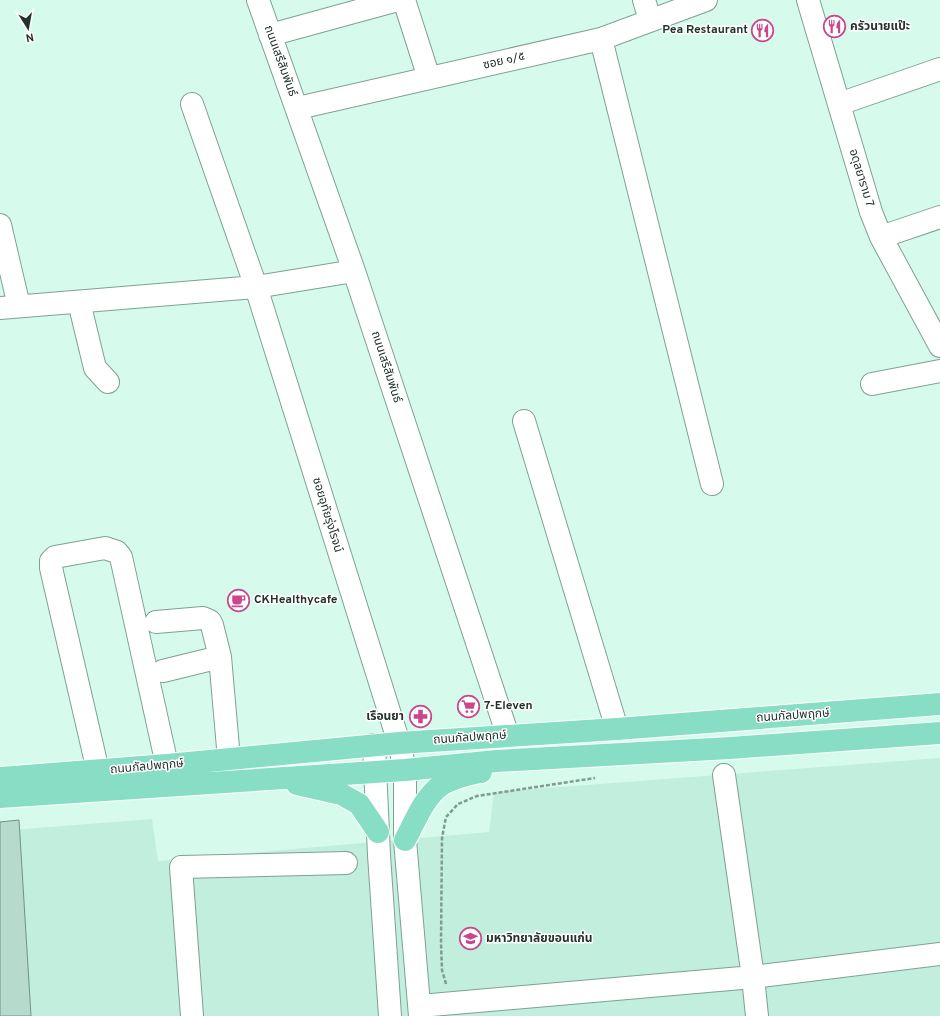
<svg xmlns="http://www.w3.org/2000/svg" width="940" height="1016" viewBox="0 0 940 1016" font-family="Overpass,'Noto Sans Thai',sans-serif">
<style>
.built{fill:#c1eedd}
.building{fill:#b6dbcd;stroke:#709285}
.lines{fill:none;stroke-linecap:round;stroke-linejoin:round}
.minor-casing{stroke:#7ea193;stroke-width:24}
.major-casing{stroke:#fff;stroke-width:24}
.path{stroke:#819b90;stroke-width:2.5;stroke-dasharray:4 2;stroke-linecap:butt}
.minor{stroke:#fff;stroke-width:22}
.major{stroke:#88dec5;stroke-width:22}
.labels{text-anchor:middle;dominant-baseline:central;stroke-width:3;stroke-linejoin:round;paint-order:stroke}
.poi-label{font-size:12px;font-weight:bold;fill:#24322d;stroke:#fff;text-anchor:start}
.street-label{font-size:12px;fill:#24322d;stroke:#fff}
</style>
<rect width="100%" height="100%" fill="#d6fbec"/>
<path class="built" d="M 940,758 L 940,1016 L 0,1016 L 0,831 L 152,819 L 158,861 L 489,832 L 494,792 Z"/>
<path class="building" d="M 19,820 L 31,1016 L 0,1016 L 0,822 Z"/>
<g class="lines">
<defs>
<path id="minor" d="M 258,0 L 354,271 L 508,736
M 404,0 L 429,78
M 644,0 L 650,20
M 808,0 L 871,212 L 881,237 L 940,346
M 270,35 L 398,0
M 601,39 L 712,484
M 192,104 L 256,287 L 399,743 L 405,770 L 405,840 L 420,1016
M 839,104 L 940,69
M 298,108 L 601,39 L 706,0
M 0,225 L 19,306
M 881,237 L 940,217
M 79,302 L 95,368 L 108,382
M 0,308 L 256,287 L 354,271
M 872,384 L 940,371
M 524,421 L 617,729
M 156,622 L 203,618 L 210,621 L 212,625 L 220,657 L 229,759
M 163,671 L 220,657
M 374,745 L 379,855 L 390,1016
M 98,771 L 51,568 L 51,561 L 55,557 L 105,548 L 117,552 L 121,557 L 167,765
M 724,775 L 753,977 L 757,1016
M 420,1006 L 753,977 L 940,954
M 192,1016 L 181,867 L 346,863"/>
<path id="major" d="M 0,778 L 167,765 L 399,743 L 617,729 L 940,704
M 297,784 L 341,794 L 359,804 L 378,832
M 0,797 L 405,770 L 497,761 L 730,748 L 940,733
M 405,840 C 415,822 423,799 440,786 C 448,780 471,773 481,772"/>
</defs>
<use href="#minor" class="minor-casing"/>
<use href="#major" class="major-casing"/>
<path class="path" d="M 446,984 L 442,970 L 441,943 L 442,838 L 446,817 L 458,804 L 477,796 L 595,778"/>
<use href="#minor" class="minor"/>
<use href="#major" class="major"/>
</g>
<defs>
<symbol id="restaurant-ring" viewBox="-11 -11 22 22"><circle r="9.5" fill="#fff" stroke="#c9478f" stroke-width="1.5"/><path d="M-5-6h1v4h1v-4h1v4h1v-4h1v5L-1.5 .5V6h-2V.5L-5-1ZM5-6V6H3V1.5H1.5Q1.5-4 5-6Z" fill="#c9478f"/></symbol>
<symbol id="cafe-ring" viewBox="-11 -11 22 22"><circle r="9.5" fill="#fff" stroke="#c9478f" stroke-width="1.5"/><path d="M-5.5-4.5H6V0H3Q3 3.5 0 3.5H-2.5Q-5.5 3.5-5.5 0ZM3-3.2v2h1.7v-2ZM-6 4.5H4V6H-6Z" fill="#c9478f"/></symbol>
<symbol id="supermarket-ring" viewBox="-11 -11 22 22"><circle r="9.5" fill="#fff" stroke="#c9478f" stroke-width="1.5"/><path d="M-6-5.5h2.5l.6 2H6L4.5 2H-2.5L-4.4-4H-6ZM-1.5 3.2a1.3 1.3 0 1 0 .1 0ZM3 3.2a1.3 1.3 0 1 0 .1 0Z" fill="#c9478f"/></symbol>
<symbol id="pharmacy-ring" viewBox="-11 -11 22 22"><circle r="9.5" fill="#fff" stroke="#c9478f" stroke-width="1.5"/><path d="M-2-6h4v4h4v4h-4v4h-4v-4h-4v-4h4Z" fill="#c9478f"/></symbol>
<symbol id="university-ring" viewBox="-11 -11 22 22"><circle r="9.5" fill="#fff" stroke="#c9478f" stroke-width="1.5"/><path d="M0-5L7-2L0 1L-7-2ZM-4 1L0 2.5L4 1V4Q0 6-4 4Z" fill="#c9478f"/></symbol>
</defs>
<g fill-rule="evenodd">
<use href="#restaurant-ring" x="822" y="14" width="25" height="25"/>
<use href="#restaurant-ring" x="750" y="18" width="25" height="25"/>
<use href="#cafe-ring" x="226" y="588" width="25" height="25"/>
<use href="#supermarket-ring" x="456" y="694" width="25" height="25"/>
<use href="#pharmacy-ring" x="408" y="704" width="25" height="25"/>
<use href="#university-ring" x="458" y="926" width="25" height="25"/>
</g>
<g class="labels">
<g class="poi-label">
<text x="850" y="27">ครัวนายแป๊ะ</text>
<text x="748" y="30" text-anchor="end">Pea Restaurant</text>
<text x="254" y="600">CKHealthycafe</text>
<text x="484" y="706">7-Eleven</text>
<text x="404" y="717" text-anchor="end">เรือนยา</text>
<text x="486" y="939">มหาวิทยาลัยขอนแก่น</text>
</g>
<g class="street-label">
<text transform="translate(280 61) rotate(70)">ถนนเสรีสัมพันธ์</text>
<text transform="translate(504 61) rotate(-13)">ซอย ๑/๕</text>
<text transform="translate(861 178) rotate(73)">อดุลยาราม 7</text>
<text transform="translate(386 367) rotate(72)">ถนนเสรีสัมพันธ์</text>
<text transform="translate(327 515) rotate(73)">ซอยอุทัยรุ่งโรจน์</text>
<text transform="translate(793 716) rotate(-4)">ถนนกัลปพฤกษ์</text>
<text transform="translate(470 738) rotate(-4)">ถนนกัลปพฤกษ์</text>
<text transform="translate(147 767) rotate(-5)">ถนนกัลปพฤกษ์</text>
</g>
</g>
<g transform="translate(28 28) rotate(169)" stroke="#ffffff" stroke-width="3" paint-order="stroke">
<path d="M0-3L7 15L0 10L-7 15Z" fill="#24322d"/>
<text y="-6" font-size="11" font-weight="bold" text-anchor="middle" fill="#24322d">N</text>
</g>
</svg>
